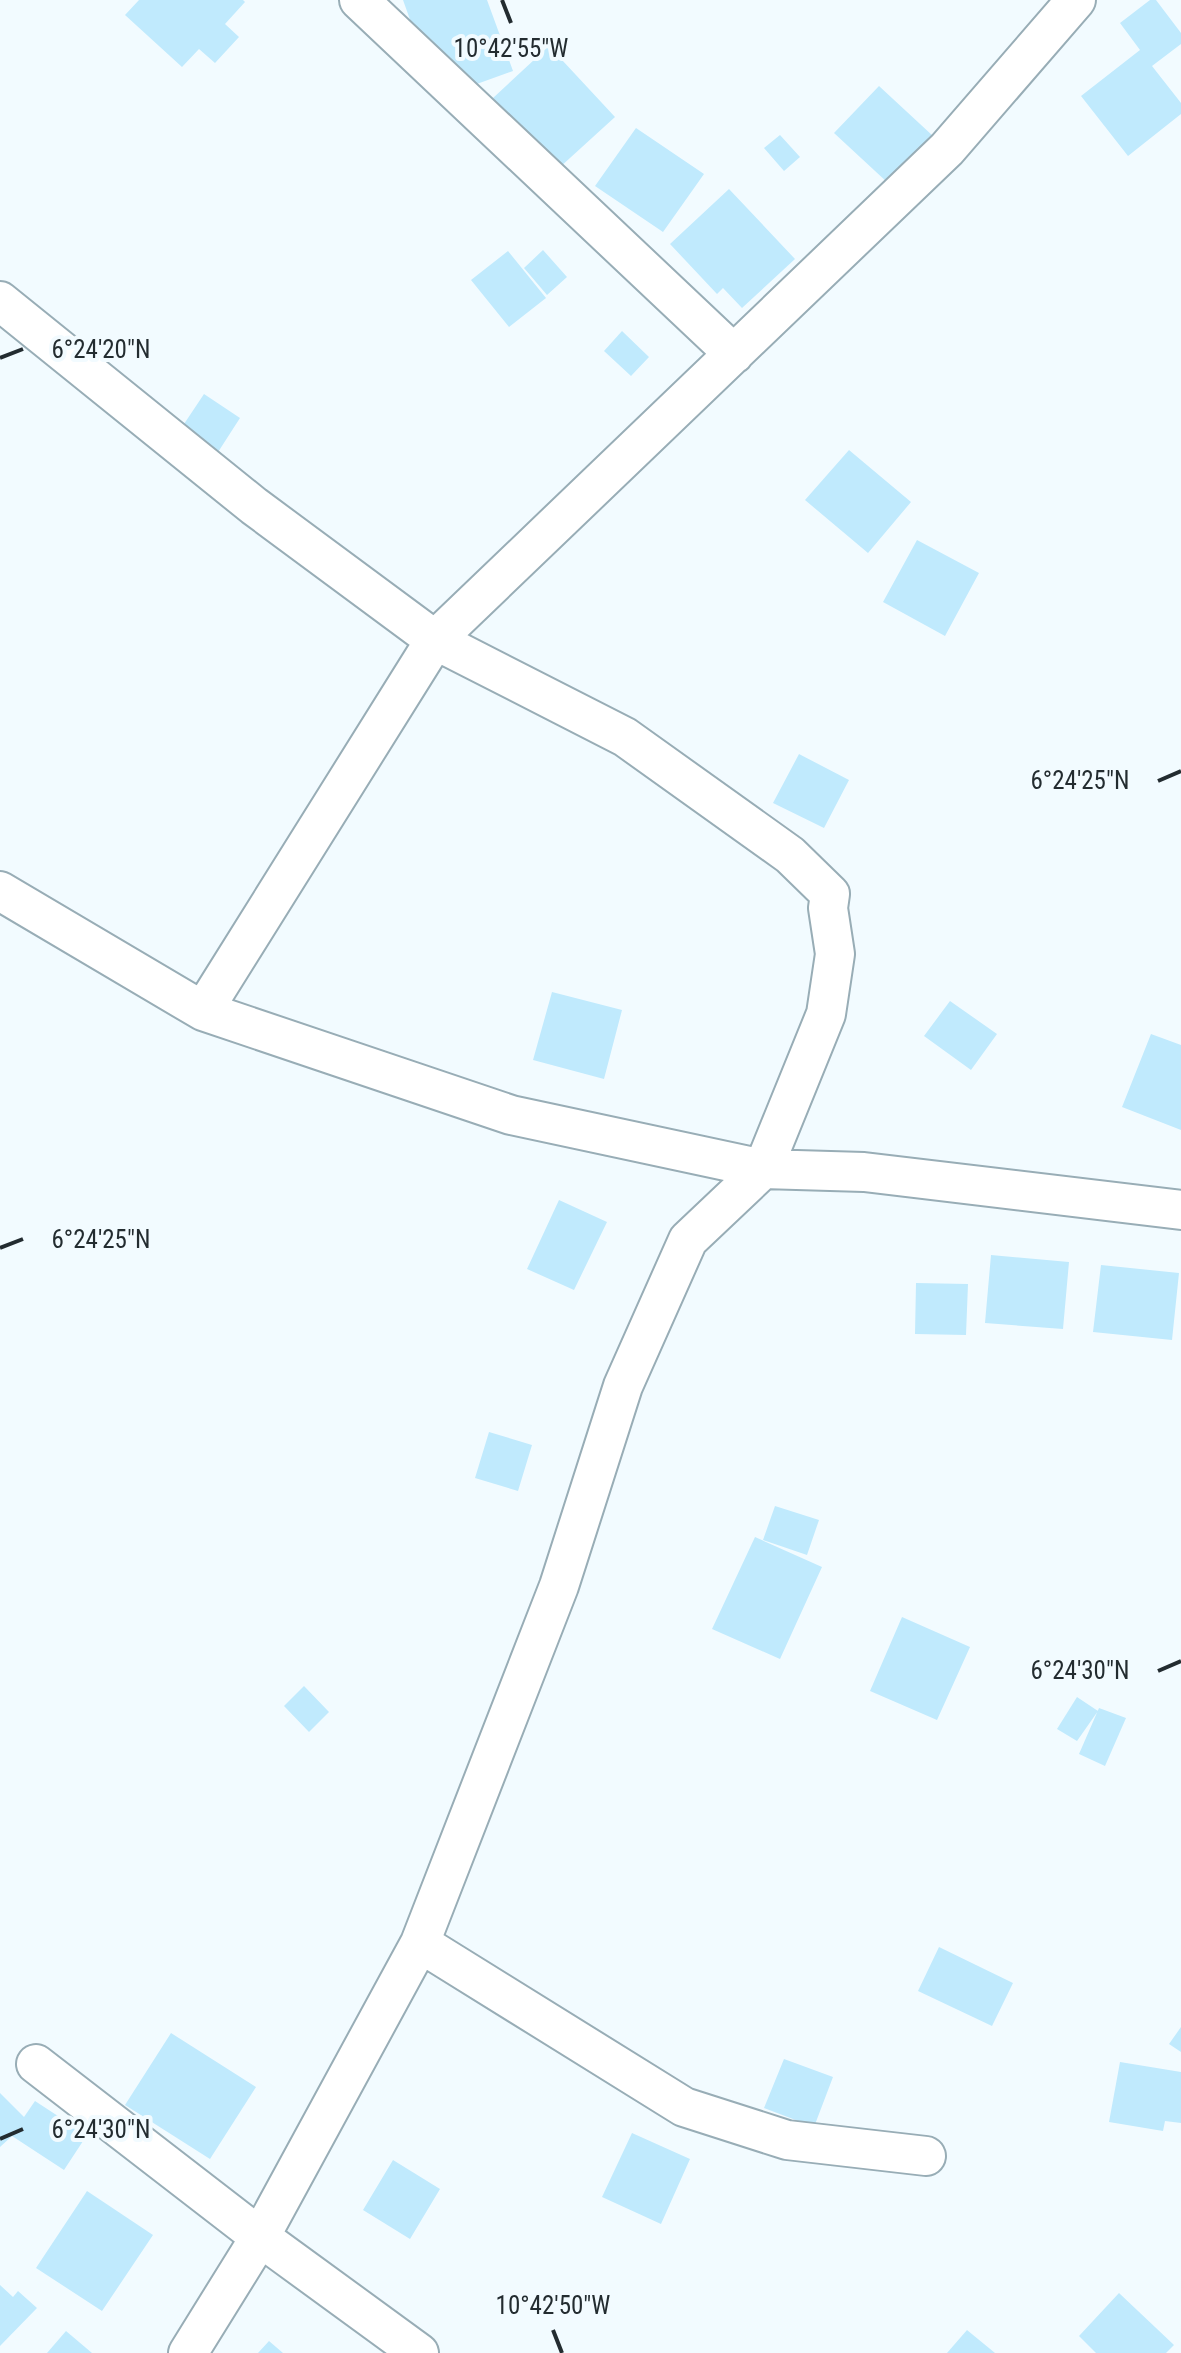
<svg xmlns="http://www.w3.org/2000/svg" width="1181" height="2353" viewBox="0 0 1181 2353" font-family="'Roboto Condensed',sans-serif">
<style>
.building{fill:#c0eafd}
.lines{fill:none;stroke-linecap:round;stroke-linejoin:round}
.street-casing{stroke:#98adb6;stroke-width:42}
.street{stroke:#fff;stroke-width:38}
.ticks{fill:none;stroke:#232c30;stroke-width:4}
.ticks-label{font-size:25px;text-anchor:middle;fill:#232c30;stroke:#f2fbff;stroke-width:8;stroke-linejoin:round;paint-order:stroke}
</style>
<rect width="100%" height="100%" fill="#f2fbff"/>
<path class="building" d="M 139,0 L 243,0 L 245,2 L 225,24 L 239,37 L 215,63 L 199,49 L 182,67 L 125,15 Z
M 403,0 L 487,0 L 513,71 L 438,98 Z
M 1150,0 L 1156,0 L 1181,33 L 1181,44 L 1152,66 L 1181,103 L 1181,114 L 1128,156 L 1081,96 L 1140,50 L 1120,23 Z
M 549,46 L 615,117 L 559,168 L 493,98 Z
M 879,86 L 933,136 L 888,183 L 834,133 Z
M 636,128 L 704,174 L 663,232 L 595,186 Z
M 780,135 L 800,157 L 784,171 L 764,148 Z
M 729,189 L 795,259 L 742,308 L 723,288 L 717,294 L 670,244 Z
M 543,250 L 567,277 L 547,295 L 524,268 Z
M 508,251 L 546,298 L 509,327 L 471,280 Z
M 622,331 L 649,357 L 631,376 L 604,351 Z
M 204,394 L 240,418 L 211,463 L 174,439 Z
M 849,450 L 911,502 L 868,553 L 805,500 Z
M 917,540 L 979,573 L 945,636 L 883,602 Z
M 799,754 L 849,780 L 824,828 L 773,803 Z
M 552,992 L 622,1010 L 604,1079 L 533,1060 Z
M 950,1001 L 997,1034 L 971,1070 L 924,1036 Z
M 1151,1034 L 1181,1045 L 1181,1130 L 1122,1107 Z
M 559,1200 L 607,1222 L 574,1290 L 527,1269 Z
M 991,1255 L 1069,1262 L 1063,1329 L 985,1323 Z
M 1101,1265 L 1179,1273 L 1172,1340 L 1093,1332 Z
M 916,1283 L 968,1284 L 966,1335 L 915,1334 Z
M 489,1432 L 532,1445 L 518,1491 L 475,1478 Z
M 775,1506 L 819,1520 L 807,1555 L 763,1540 Z
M 755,1537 L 822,1567 L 780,1659 L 712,1629 Z
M 902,1617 L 970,1647 L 937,1720 L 870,1691 Z
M 304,1686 L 329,1712 L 309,1732 L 284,1706 Z
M 1077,1697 L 1098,1711 L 1077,1741 L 1057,1729 Z
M 1099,1708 L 1126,1718 L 1105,1766 L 1079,1754 Z
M 939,1947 L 1013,1983 L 992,2026 L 918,1991 Z
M 1181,2027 L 1181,2052 L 1169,2044 Z
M 171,2033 L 256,2087 L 210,2159 L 125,2105 Z
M 784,2059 L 833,2077 L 814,2127 L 764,2108 Z
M 1120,2062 L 1181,2072 L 1181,2123 L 1165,2121 L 1163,2131 L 1109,2122 Z
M 0,2093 L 24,2117 L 35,2101 L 87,2135 L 64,2170 L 12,2136 L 0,2147 Z
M 632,2133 L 690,2159 L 661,2224 L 602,2197 Z
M 393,2160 L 440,2189 L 410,2239 L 363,2210 Z
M 87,2191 L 153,2235 L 102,2311 L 36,2268 Z
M 0,2285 L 13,2297 L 18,2291 L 37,2308 L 0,2346 Z
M 1119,2293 L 1174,2345 L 1166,2353 L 1096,2353 L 1079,2336 Z
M 967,2330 L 995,2353 L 947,2353 Z
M 66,2331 L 92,2353 L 47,2353 Z
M 269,2341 L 283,2353 L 258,2353 Z"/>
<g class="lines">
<defs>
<path id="street" d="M 359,0 L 734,354
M 0,301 L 254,506 L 435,640 L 625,737 L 790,855 L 830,894 L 828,908 L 835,954 L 826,1014 L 763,1169 L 511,1115 L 203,1011 L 0,891
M 203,1011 L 435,640 L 947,149 L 1076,0
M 420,1943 L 684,2107 L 787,2140 L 926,2156
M 36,2064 L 260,2237 L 419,2353
M 188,2353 L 260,2237 L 420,1943 L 559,1586 L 623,1386 L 688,1240 L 763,1169 L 864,1172 L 1181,1210"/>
</defs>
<use href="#street" class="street-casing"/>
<use href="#street" class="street"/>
</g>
<path class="ticks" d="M 502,0 L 511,23M 0,358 L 23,349M 1158,781 L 1181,771M 0,1248 L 23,1239M 1158,1671 L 1181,1661M 0,2139 L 23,2129M 553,2330 L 562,2353"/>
<g class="ticks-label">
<text x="511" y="57">10°42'55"W</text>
<text x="101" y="358">6°24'20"N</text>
<text x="1080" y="789">6°24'25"N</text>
<text x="101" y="1248">6°24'25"N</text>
<text x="1080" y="1679">6°24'30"N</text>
<text x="101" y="2138">6°24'30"N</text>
<text x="553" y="2314">10°42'50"W</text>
</g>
</svg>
